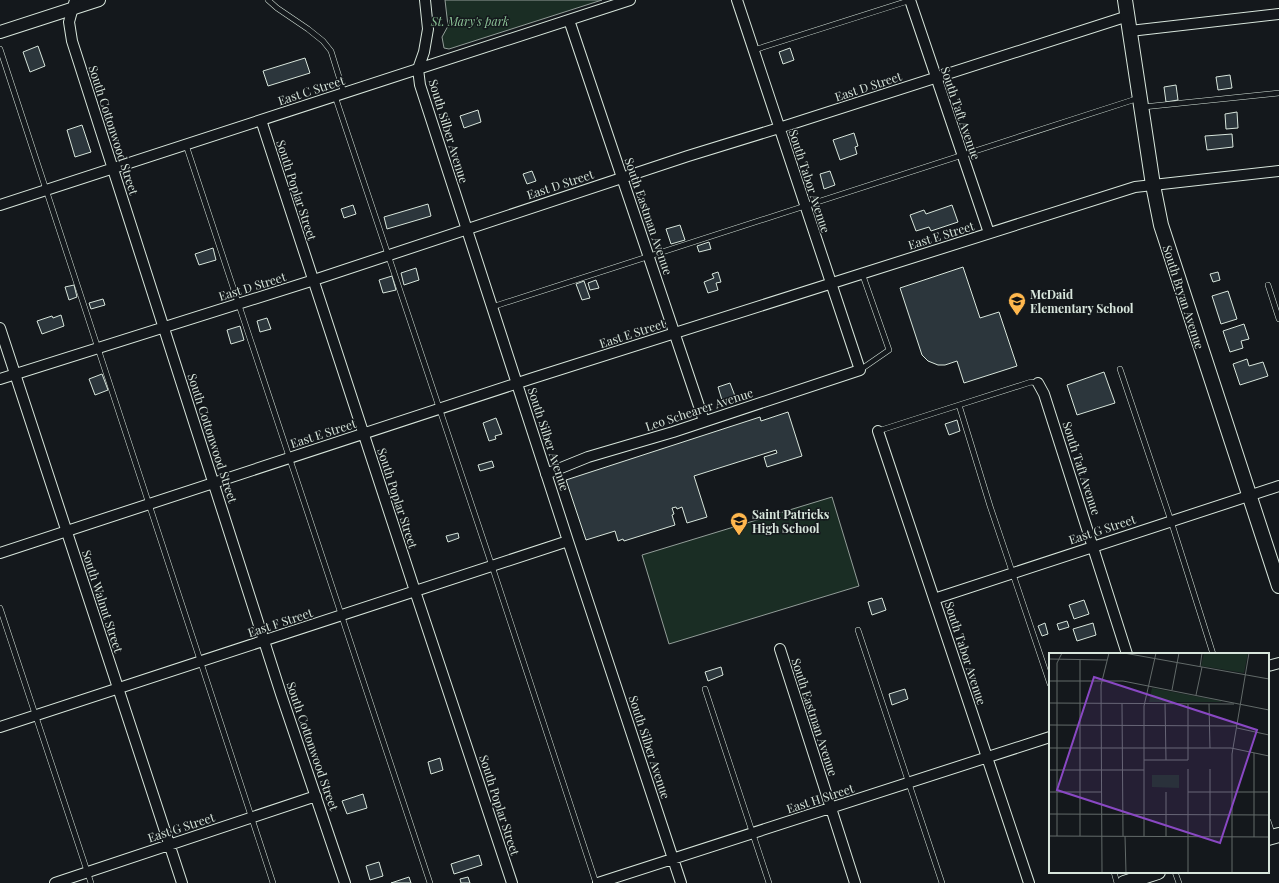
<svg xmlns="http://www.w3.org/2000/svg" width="1279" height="883" viewBox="0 0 1279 883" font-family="'Playfair Display',serif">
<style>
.green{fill:#1a2d24;stroke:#939e99}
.building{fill:#2c363c;stroke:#d8e6dc}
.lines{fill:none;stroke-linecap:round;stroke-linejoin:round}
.service-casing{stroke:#d8e6dc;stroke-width:6}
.minor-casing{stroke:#d8e6dc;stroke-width:12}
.tertiary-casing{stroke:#d8e6dc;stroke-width:14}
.secondary-casing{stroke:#d8e6dc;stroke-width:16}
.service{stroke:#14181c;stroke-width:5}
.minor{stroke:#14181c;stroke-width:10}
.tertiary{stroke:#14181c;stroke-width:12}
.secondary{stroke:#14181c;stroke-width:14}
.labels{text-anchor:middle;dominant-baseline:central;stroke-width:3;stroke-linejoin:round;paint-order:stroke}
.park-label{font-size:12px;font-style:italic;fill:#8ac095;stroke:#14181c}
.street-label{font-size:12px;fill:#d8e6dc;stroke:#14181c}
.poi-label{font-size:12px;font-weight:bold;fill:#d8e6dc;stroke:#14181c;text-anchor:start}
.inset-road{fill:none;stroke:#626a69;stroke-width:1}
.view{fill:#8948c3;fill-opacity:0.15;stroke:#8948c3;stroke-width:2}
.inset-edge{fill:none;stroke:#d8e6dc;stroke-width:2}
</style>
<rect width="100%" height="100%" fill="#14181c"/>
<path class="green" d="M 445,0 L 602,0 L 449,49 L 444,48 L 442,37 L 448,26 Z
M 832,497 L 859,586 L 669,644 L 642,555 Z"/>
<path class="building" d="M 38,46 L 45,66 L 30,72 L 23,52 Z
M 790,48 L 794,60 L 783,64 L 779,52 Z
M 305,58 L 310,73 L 268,86 L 263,71 Z
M 1230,75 L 1232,88 L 1218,90 L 1216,77 Z
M 1176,85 L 1178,100 L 1166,102 L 1164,87 Z
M 478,110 L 481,122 L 464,128 L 460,116 Z
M 1237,112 L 1238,128 L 1226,129 L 1225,114 Z
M 82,125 L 91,152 L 75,157 L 67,130 Z
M 854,133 L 858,146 L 855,147 L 857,154 L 840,160 L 833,140 Z
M 1232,134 L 1233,147 L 1207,150 L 1205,136 Z
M 532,171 L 536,181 L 527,184 L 523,174 Z
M 830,171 L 835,185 L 824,189 L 820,174 Z
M 428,204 L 431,216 L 387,229 L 384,217 Z
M 353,205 L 356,214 L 344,218 L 341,209 Z
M 952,205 L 958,222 L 931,231 L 929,227 L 916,231 L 910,215 L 924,210 L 926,214 Z
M 680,225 L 685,240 L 671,244 L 666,229 Z
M 709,242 L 711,249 L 699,252 L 697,246 Z
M 213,248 L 216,260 L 199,265 L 195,254 Z
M 963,267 L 980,318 L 999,312 L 1017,366 L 964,383 L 957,361 L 945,365 L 938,365 L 928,361 L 922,355 L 900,288 Z
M 416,268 L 419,280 L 404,285 L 401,273 Z
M 718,272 L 721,282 L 716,283 L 718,290 L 708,293 L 704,282 L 714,278 L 712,274 Z
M 1218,272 L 1220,280 L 1213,282 L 1210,274 Z
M 392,276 L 396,290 L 383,293 L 379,280 Z
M 596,280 L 599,288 L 590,290 L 588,283 Z
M 584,281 L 590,298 L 582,300 L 576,284 Z
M 74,285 L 77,297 L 69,300 L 65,287 Z
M 1228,291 L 1237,319 L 1221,324 L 1212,296 Z
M 103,299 L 105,305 L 91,309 L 89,303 Z
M 61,315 L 64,326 L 42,334 L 37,321 L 52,316 L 53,318 Z
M 267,318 L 271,329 L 260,332 L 257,321 Z
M 1244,324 L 1249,339 L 1241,341 L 1243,348 L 1230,352 L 1223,331 Z
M 240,326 L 244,340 L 231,344 L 227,330 Z
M 1247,359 L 1249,366 L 1263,362 L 1268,376 L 1240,385 L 1233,364 Z
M 1104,372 L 1115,403 L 1077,415 L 1067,385 Z
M 102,374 L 108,390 L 95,395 L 89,379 Z
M 730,383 L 735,396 L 722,400 L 718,387 Z
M 788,412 L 802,456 L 767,467 L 764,457 L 777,453 L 776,450 L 694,476 L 707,517 L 687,523 L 682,507 L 677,509 L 676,507 L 672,508 L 674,514 L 672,515 L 675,525 L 624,541 L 623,539 L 618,541 L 615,531 L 586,540 L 566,480 L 760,417 L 761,421 Z
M 496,418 L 502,434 L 495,436 L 496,439 L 489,441 L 483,423 Z
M 957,420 L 960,431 L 949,435 L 945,424 Z
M 492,461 L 494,467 L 480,471 L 478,465 Z
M 458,533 L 459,538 L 448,542 L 446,536 Z
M 882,598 L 886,610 L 872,615 L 868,602 Z
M 1084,600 L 1089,614 L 1074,619 L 1069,605 Z
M 1067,621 L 1069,627 L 1059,630 L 1057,624 Z
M 1045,623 L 1048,634 L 1042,636 L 1038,626 Z
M 1093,623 L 1096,635 L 1077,641 L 1073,629 Z
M 721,667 L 723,675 L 708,681 L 705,672 Z
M 905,689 L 908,699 L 892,705 L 889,694 Z
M 440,758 L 443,770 L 431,774 L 428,762 Z
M 363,794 L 367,808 L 347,814 L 342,801 Z
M 479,855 L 482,865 L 454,874 L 451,864 Z
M 379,862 L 383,876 L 370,880 L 366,866 Z
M 409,877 L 411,883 L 391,883 Z
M 468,877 L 470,883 L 461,883 L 460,879 Z"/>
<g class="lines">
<defs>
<path id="service" d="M 268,0 L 277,8 L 308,29 L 323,41 L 331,51 L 344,93
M 0,49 L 273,883
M 754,50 L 911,0
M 335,96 L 492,566 L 596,883
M 1143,107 L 1279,93
M 186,145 L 430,883
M 1268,285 L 1279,319
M 492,307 L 1139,98
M 1120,369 L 1171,521 L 1213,654
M 860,370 L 889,350 L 862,273
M 959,405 L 990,506 L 1050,684
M 878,431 L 1031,382 L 1038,383
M 0,608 L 91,883
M 858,630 L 942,883
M 705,689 L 769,883
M 1268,821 L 1273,836
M 1114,872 L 1117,883
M 1175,872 L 1179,883"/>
<path id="minor" d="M 75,0 L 69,22 L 72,41 L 281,694 L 345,883
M 425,0 L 428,29 L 424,52 L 418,69 L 420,85 L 568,541 L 681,883
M 910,0 L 989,233
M 569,20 L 704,421
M 1130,31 L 1279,14
M 261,120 L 415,591 L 512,883
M 0,205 L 630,0
M 0,328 L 182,883
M 0,379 L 314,280 L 688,156 L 779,128 L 1128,16
M 1038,383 L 1044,394 L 1127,654
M 878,431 L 1029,883
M 546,474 L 588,457 L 673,432 L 860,370 L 737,0
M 0,553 L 530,379 L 1135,187 L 1279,171
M 934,599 L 1279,486
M 780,649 L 855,883
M 1268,666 L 1279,663
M 0,727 L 568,541
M 55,883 L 316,796
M 598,883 L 1050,737"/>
<path id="tertiary" d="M 0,32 L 99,0"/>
<path id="secondary" d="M 1125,0 L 1153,185 L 1161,225 L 1279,586
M 1268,838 L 1279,835
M 1124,883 L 1158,872"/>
</defs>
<use href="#service" class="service-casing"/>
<use href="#minor" class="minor-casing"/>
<use href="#tertiary" class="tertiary-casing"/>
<use href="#secondary" class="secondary-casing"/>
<use href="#service" class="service"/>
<use href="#minor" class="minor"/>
<use href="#tertiary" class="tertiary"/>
<use href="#secondary" class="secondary"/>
</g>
<defs>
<symbol id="school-pin" viewBox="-11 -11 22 30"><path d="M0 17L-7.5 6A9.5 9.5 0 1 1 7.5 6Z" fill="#ffb74d" stroke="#14181c"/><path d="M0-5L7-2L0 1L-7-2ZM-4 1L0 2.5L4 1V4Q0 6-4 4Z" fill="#111"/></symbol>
</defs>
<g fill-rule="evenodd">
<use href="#school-pin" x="1007" y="291" width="20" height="27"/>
<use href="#school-pin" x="729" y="511" width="20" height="27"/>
</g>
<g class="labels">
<g class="park-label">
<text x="470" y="21">St. Mary's park</text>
</g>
<g class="street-label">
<text transform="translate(868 86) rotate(-18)">East D Street</text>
<text transform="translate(311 90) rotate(-18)">East C Street</text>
<text transform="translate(961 113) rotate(71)">South Taft Avenue</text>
<text transform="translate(114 130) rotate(72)">South Cottonwood Street</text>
<text transform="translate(449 131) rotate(73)">South Silber Avenue</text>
<text transform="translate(810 181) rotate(72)">South Tabor Avenue</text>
<text transform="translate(560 184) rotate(-18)">East D Street</text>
<text transform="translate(297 190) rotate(72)">South Poplar Street</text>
<text transform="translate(649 216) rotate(71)">South Eastman Avenue</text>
<text transform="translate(941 235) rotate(-17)">East E Street</text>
<text transform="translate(252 286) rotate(-17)">East D Street</text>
<text transform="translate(1184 297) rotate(72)">South Bryan Avenue</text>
<text transform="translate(632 333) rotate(-18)">East E Street</text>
<text transform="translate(699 409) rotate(-18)">Leo Schearer Avenue</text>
<text transform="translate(323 433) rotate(-18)">East E Street</text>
<text transform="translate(213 438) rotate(72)">South Cottonwood Street</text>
<text transform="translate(549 439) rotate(72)">South Silber Avenue</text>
<text transform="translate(1082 468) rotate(72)">South Taft Avenue</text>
<text transform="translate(398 498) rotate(72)">South Poplar Street</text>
<text transform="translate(1102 529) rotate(-18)">East G Street</text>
<text transform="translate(103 601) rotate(72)">South Walnut Street</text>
<text transform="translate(280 622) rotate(-18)">East F Street</text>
<text transform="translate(966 653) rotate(72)">South Tabor Avenue</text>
<text transform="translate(815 717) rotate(72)">South Eastman Avenue</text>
<text transform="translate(313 746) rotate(71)">South Cottonwood Street</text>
<text transform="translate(650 747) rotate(72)">South Silber Avenue</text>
<text transform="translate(820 798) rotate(-18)">East H Street</text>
<text transform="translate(500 805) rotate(72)">South Poplar Street</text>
<text transform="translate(181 827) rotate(-18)">East G Street</text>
</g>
<g class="poi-label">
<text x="1030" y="294">McDaid<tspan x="1030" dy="14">Elementary School</tspan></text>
<text x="752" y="514">Saint Patricks<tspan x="752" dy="14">High School</tspan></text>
</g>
</g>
<g transform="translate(1049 653)">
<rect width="220" height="220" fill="#14181c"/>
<path d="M 155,0 L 199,0 L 195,20 L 152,13 ZM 103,35 L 172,48 L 172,49 L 100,49 ZM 103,122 L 130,122 L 130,135 L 103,134 Z" fill="#1a2d24"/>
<path class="inset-road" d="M 75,0 L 220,26M 0,6 L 58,7M 31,7 L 31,183M 151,14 L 153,0M 0,28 L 74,28 L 220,57M 123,37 L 130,0M 147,42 L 153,14M 0,50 L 185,51M 116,50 L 117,107M 73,51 L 74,183M 160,51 L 161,95M 0,72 L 188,73M 188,75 L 220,82M 0,95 L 182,95 L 220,103M 205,100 L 205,184M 95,107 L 139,107 L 139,51M 139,116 L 139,220M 161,116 L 161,183M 0,117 L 95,117M 0,139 L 52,139M 139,139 L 220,139M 0,161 L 220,162M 0,183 L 220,184M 8,183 L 8,10 L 13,0M 76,183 L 77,220M 95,183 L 95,53 L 107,0M 117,183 L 117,139M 183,184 L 183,220M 183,184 L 183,101 L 200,0M 53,220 L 52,32 L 60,0"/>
<path class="view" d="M 45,24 L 208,77 L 171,190 L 8,137 Z"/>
<rect width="220" height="220" class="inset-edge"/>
</g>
</svg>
